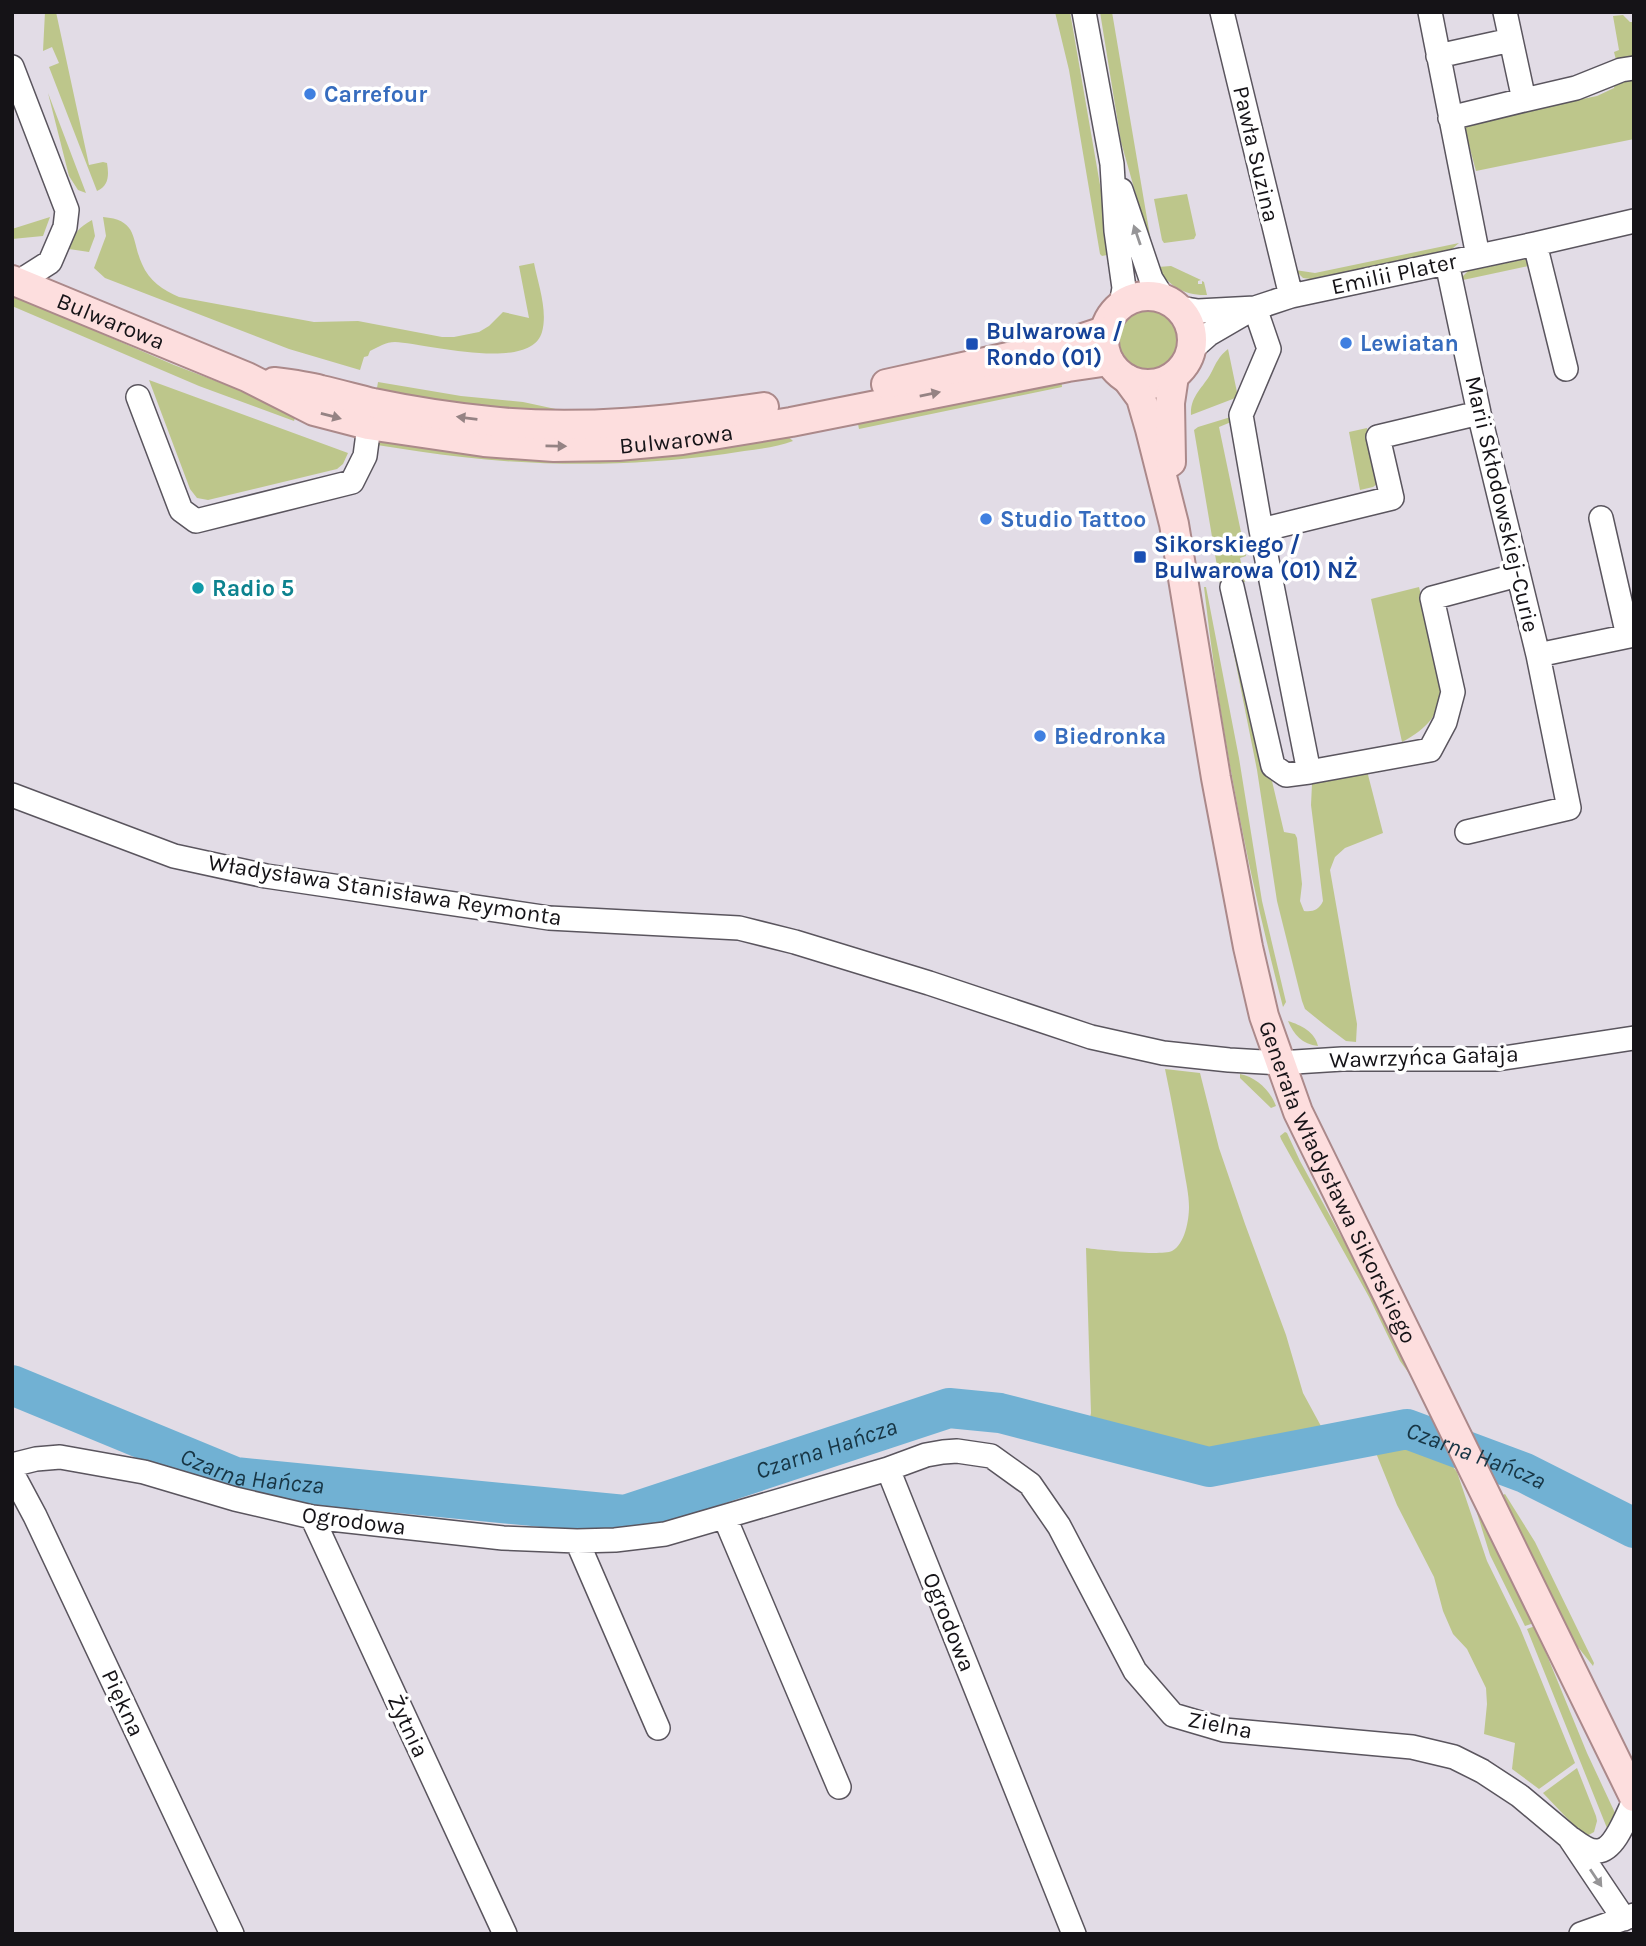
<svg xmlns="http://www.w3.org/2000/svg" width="1646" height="1946" viewBox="0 0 1646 1946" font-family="Karla,sans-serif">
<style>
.green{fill:#bdc68b}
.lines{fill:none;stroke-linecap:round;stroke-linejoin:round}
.river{stroke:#71b1d3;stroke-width:40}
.minor-casing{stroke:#5a555e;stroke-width:26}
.major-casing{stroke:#ab898a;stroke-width:32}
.minor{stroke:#fff;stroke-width:23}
.major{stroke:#fddede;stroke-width:28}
.oneway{fill:#969597}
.oneway2{fill:#958384}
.shop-dot{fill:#3f7fe0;stroke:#fff;stroke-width:2.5}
.transit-dot{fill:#1a4fb4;stroke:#fff;stroke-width:2.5}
.culture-dot{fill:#0f9aa8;stroke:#fff;stroke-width:2.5}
.labels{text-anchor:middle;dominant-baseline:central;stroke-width:7;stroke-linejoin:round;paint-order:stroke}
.shop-label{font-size:23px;font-weight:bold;fill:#366cbe;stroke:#fff;text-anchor:start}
.street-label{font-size:23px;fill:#151317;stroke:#fff}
.transit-label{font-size:23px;font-weight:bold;fill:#164399;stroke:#fff;text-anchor:start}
.culture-label{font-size:23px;font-weight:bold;fill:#0d838f;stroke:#fff;text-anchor:start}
.water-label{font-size:24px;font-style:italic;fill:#173544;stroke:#fff}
</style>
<rect width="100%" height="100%" fill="#e2dce6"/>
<path class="green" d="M 45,12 L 56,12 L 89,165 L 103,162 L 107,163 C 109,175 109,186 97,191 L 49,67 L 59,63 L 52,47 L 43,51 Z
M 1055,12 L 1070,12 L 1112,254 L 1102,256 L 1100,254 L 1069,70 Z
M 1100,12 L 1112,12 L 1151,242 L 1149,241 L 1121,142 Z
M 1623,15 L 1630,22 L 1634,22 L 1634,139 L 1476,171 L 1463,123 L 1597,96 L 1614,88 L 1618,68 L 1614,52 L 1619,50 L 1613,16 Z
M 48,93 L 86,193 L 78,190 L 69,176 Z
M 1187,194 L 1196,235 L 1194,239 L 1164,243 L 1162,240 L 1154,199 Z
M 50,217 L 43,236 L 12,239 L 12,229 Z
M 103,217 C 139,220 131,240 142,264 C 149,281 163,290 179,297 L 314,322 L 358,321 L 442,337 L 454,337 L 479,332 L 489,326 L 503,312 L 529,318 L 519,266 L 534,263 C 538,284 548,310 542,332 C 531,373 424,343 395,342 C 386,342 378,347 370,351 L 368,356 L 364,357 L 360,370 L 289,349 L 105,278 L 94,268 L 106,236 Z
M 92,220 L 95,236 L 89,252 L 69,249 C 73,234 79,227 92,220 Z
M 1459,243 L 1452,249 L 1311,279 L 1303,278 L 1295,270 L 1315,273 Z
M 1531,258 L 1533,265 L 1463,280 L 1463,276 L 1468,271 Z
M 1171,266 L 1201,280 L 1198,281 L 1198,284 L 1202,284 L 1202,281 L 1204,282 L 1207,295 C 1186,296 1167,286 1158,267 Z
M 12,295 L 174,365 L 297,412 L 294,421 L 199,386 L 12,306 Z
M1104 340a44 44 0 1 1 88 0a44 44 0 1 1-88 0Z
M 1228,349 L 1238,397 L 1191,415 C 1190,396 1203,388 1211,373 C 1216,363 1219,356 1228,349 Z
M 1061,377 L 1062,387 L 859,429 L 857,419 Z
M 149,380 L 348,453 L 343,464 L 337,469 L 208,500 L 197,498 L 190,489 Z
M 378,382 L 461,396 L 523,402 L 593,417 L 383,399 L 377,388 Z
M 1234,416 L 1236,420 L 1219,427 L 1246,556 L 1240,558 L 1245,582 L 1223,585 L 1262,766 L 1266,776 L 1272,781 L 1284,832 L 1295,834 L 1297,838 L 1302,884 L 1300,901 L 1304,911 C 1313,912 1319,910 1323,901 L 1311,805 L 1312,784 L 1317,778 L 1366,767 L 1383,833 L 1345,848 L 1335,857 L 1330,870 L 1357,1024 L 1356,1042 L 1346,1041 L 1326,1026 L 1305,1009 L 1302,1001 L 1277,901 L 1257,770 L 1220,584 L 1194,430 L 1198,427 Z
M 1367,428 L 1380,482 L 1373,487 L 1360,490 L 1349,432 Z
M 784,433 L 793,441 C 772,449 747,450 725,454 C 638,466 549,467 462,457 C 434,454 405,449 377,445 L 381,440 Z
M 1204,587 L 1206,587 L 1239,758 L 1262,901 L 1286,1002 L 1283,1007 C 1247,869 1220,729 1204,587 Z
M 1419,587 L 1441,679 C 1443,711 1430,727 1402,742 L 1371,599 Z
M 1288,1021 C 1301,1025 1315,1032 1318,1046 C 1302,1044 1294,1035 1288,1021 Z
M 1165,1069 L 1200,1073 L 1219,1148 L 1245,1224 L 1286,1335 L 1303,1393 L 1322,1428 L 1315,1432 L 1264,1448 L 1220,1457 L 1196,1452 L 1133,1432 L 1089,1423 L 1091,1413 L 1086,1248 C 1101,1250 1161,1256 1172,1251 C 1185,1244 1189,1220 1189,1207 C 1189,1195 1186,1182 1184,1170 C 1178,1136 1172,1102 1165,1069 Z
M 1240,1074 C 1256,1077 1270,1090 1276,1106 L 1271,1108 L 1240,1078 Z
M 1285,1132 L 1287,1133 L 1300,1161 L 1376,1300 L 1416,1383 L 1400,1361 L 1369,1297 L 1281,1139 L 1280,1136 Z
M 1392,1442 L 1433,1447 L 1441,1452 L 1457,1472 L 1487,1561 L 1520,1628 L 1575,1763 L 1539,1789 L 1512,1769 L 1515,1743 L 1484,1734 L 1487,1704 L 1486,1688 L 1467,1649 L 1453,1634 L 1443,1611 L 1434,1577 L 1397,1505 L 1374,1448 Z
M 1505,1494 L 1535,1542 L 1594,1663 L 1593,1666 L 1574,1642 L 1503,1495 Z
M 1479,1509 L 1534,1623 L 1525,1626 L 1490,1555 L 1477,1513 Z
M 1535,1626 L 1587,1753 L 1616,1815 L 1611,1838 L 1527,1629 Z
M 1577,1768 L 1596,1816 L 1597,1821 L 1594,1832 L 1585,1837 L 1543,1793 Z"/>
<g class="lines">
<path class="river" id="s1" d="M 12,1385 L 235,1477 L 625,1515 L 949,1408 L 1000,1413 L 1209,1467 L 1407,1429 L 1525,1473 L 1634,1528"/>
<defs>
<path id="minor" d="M 1084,12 L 1112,164 L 1116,231 L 1124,288 L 1121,305
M 1222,12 L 1291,296
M 1430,12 L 1478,256
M 1505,12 L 1524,100 L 1576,88 L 1621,70 L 1634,68
M 1438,56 L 1511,40
M 12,67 L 67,210 L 65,227 L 50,262 L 17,283
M 1450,118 L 1524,100
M 1121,190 L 1151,279 L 1163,298
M 1535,244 L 1566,369
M 1447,263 L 1479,413 L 1538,655 L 1634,635
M 1180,308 L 1198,311 L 1255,308 L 1291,296 L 1535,244 L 1634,221
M 1255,308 L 1269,349 L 1241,415 L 1261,530 L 1309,772 L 1430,750 L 1445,722 L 1453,692 L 1432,598 L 1518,575
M 1193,348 L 1209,334 L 1252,309
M 138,397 L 181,510 L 196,521 L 352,482 L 365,456 L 371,411
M 1601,518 L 1628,636
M 1261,530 L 1392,498 L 1378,437 L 1479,413
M 1232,587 L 1273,766 L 1286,775 L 1309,772
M 12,795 L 174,856 L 266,876 L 549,918 L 739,928 L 795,942 L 929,983 L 1091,1037 L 1163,1053 L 1229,1060 L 1279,1063 L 1342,1059 L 1497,1059 L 1634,1038
M 1467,832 L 1569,808 L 1538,655
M 12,1465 L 36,1459 L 60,1457 L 144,1472 L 235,1499 L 312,1517 L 503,1538 L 577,1541 L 615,1540 L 665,1534 L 888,1469 L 1074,1934
M 888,1469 L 926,1455 L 943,1452 L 957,1451 L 991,1456 L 1030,1484 L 1059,1526 L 1135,1671 L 1173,1715 L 1224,1730 L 1412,1747 L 1454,1757 L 1482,1771 L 1520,1796 L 1569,1837 L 1624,1919
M 12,1473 L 35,1516 L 232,1934
M 312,1517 L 505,1934
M 725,1518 L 839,1787
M 577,1541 L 658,1728
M 1572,1839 C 1579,1844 1588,1852 1598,1851 C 1615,1850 1627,1815 1634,1801
M 1581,1934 L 1634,1915"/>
<g id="major">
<path id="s2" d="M 12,280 L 247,377 L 314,411 L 368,425 L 484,442 L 554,447 L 618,446 L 682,440 L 791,422 L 1068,367 L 1109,361"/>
<circle cx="1148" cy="340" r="44"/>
<path id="s3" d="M 1127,379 L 1141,398 L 1150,429 L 1174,524 L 1216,778 L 1248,947 L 1264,1016 L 1298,1112 L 1634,1797"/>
<path d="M 274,382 C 290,384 306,386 321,390 C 339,394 356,399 373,403 C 411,411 450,417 489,421 C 581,431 673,420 764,407"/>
<path d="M 886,384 L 1062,345 L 1104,331"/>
<path d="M 1171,462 L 1170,403 L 1174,376"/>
</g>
</defs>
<use href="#minor" class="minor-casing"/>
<use href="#major" class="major-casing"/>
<use href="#minor" class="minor"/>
<use href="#major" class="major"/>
</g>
<defs><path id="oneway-solid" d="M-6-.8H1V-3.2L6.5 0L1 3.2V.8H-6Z" transform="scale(1.75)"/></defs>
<g class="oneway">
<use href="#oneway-solid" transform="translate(1137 235) rotate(-109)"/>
<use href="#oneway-solid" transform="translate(1596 1878) rotate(56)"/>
</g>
<g class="oneway2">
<use href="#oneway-solid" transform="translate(930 394) rotate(-11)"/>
<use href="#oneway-solid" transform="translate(331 416) rotate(15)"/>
<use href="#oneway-solid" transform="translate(467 418) rotate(-173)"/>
<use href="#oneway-solid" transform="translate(556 446) rotate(1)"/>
</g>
<g class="shop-dot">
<circle cx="310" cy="94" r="7"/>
<circle cx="1346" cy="343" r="7"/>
<circle cx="986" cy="519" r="7"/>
<circle cx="1040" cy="736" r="7"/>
</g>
<g class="transit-dot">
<rect x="965" y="337" width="14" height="14" rx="3.5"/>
<rect x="1133" y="550" width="14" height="14" rx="3.5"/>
</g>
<circle class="culture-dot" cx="198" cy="588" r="7"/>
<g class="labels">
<g class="shop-label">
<text x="324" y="94">Carrefour</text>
<text x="1360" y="343">Lewiatan</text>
<text x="1000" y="519">Studio Tattoo</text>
<text x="1054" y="736">Biedronka</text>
</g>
<g class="street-label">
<text transform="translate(1256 154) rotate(77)">Pawła Suzina</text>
<text transform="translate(1394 274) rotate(-12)">Emilii Plater</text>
<text stroke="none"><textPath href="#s2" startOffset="107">Bulwarowa</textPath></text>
<text stroke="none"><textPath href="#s2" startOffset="695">Bulwarowa</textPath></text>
<text transform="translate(1502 504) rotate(77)">Marii Skłodowskiej-Curie</text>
<text transform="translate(385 890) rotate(9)">Władysława Stanisława Reymonta</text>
<text transform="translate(1424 1057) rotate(-2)">Wawrzyńca Gałaja</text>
<text stroke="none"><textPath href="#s3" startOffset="836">Generała Władysława Sikorskiego</textPath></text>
<text transform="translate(354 1521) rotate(7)">Ogrodowa</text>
<text transform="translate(949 1622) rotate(68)">Ogrodowa</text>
<text transform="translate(123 1703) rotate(65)">Piękna</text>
<text transform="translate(1220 1725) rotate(11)">Zielna</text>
<text transform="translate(408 1726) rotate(65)">Żytnia</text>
</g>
<g class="transit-label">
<text x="986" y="331">Bulwarowa /<tspan x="986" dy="26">Rondo (01)</tspan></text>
<text x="1154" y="544">Sikorskiego /<tspan x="1154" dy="26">Bulwarowa (01) NŻ</tspan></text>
</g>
<g class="culture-label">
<text x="212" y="588">Radio 5</text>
</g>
<g class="water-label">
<text stroke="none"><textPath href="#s1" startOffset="845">Czarna Hańcza</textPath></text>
<text stroke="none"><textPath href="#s1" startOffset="1517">Czarna Hańcza</textPath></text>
<text stroke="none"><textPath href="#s1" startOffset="257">Czarna Hańcza</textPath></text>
</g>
</g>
<rect width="1646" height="1946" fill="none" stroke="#151317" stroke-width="28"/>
</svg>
